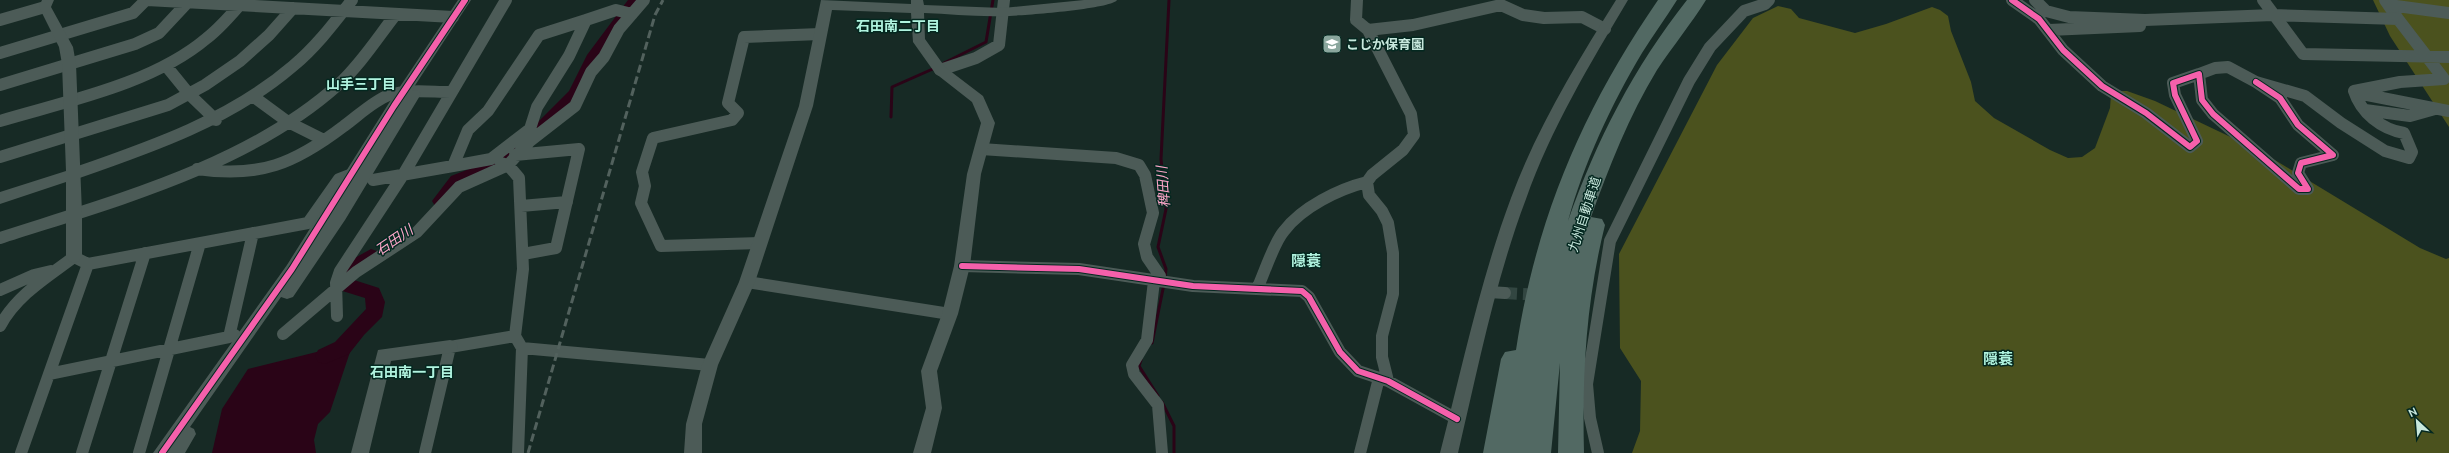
<svg xmlns="http://www.w3.org/2000/svg" width="2449" height="453" viewBox="0 0 2449 453" font-family="Ubuntu,'Noto Sans JP',sans-serif">
<style>
.green{fill:#4b521e}
.water{fill:#2a0417}
.lines{fill:none;stroke-linecap:round;stroke-linejoin:round}
.stream{stroke:#2a0417;stroke-width:3}
.river{fill:#2a0417;fill-rule:evenodd}
.minor-tunnel{stroke:#324641;stroke-width:12;stroke-dasharray:12 6;stroke-linecap:butt}
.minor{stroke:#4c5b57;stroke-width:12}
.tertiary{fill:#4c5b57;fill-rule:evenodd}
.motorway{fill:#526963;fill-rule:evenodd}
.rail{stroke:#52615d;stroke-width:3;stroke-dasharray:8 4;stroke-linecap:butt}
.cycleway-casing{stroke:#042820;stroke-width:8}
.cycleway{stroke:#f560ab;stroke-width:6}
.labels{text-anchor:middle;dominant-baseline:central;stroke-width:3;stroke-linejoin:round;paint-order:stroke}
.poi-label{font-size:13px;font-weight:bold;fill:#c8e8dd;stroke:#042820;text-anchor:start}
.street-label{font-size:13px;fill:#c8e8dd;stroke:#042820}
.neighbourhood-label{font-size:14px;font-weight:bold;fill:#b0f3df;stroke:#042820}
.water-label{font-size:14px;font-style:italic;fill:#fda6c9;stroke:#042820}
.quarter-label{font-size:15px;font-weight:bold;fill:#b0f3df;stroke:#042820}
</style>
<rect width="100%" height="100%" fill="#172a25"/>
<path class="green" d="M 2373,0 L 2449,0 L 2449,127 L 2390,36 Z
M 1778,6 L 1791,9 L 1799,18 L 1855,33 L 1886,24 L 1932,7 L 1940,10 L 1948,16 L 1951,31 L 1971,82 L 1975,101 L 1994,118 L 2050,150 L 2068,158 L 2082,157 L 2095,148 L 2110,108 L 2111,94 L 2117,91 L 2127,91 L 2155,101 L 2260,151 L 2420,248 L 2446,259 L 2449,258 L 2449,453 L 1632,453 L 1640,431 L 1641,381 L 1620,348 L 1619,254 L 1717,65 L 1753,18 Z"/>
<path class="water" d="M 353,343 L 330,412 L 318,424 L 314,440 L 316,453 L 212,453 L 222,409 L 248,369 Z"/>
<g class="lines">
<path class="stream" d="M 944,63 L 986,42 L 993,0
M 891,117 L 892,87 L 935,68
M 1165,277 L 1166,269 L 1158,247 L 1166,209 L 1161,159 L 1169,0
M 1152,343 L 1164,284
M 1141,360 L 1139,366 L 1158,396
M 1162,402 L 1174,426 L 1174,453"/>
<path class="river" d="M 628,0 L 644,0 L 600,61 L 581,98 L 550,130 L 497,173 L 463,186 L 447,206 L 441,208 L 435,206 L 432,201 L 451,176 L 485,163 L 538,122 L 569,91 L 587,55 Z
M 371,249 L 377,251 L 380,256 C 374,267 359,268 354,280 L 379,288 L 385,302 L 382,317 L 364,335 L 349,354 L 325,364 L 318,362 L 315,356 L 318,350 L 335,342 L 366,309 L 365,298 L 336,289 L 334,284 L 342,265 Z"/>
<path class="minor-tunnel" d="M 1505,293 L 1542,295"/>
<path class="minor" d="M 147,0 L 453,17
M 2012,0 L 2039,19 L 2063,50 L 2102,86 L 2146,113 L 2190,147 L 2197,141 L 2175,95 L 2173,83 L 2199,74 L 2202,100 L 2213,114 L 2299,189 L 2308,189 L 2298,173 L 2301,163 L 2333,155 L 2298,125 L 2280,98 L 2256,82
M 2035,0 L 2046,11 L 2069,17 L 2145,20 L 2273,15 L 2398,19 L 2385,0
M 2263,0 L 2303,54 L 2449,57
M 2389,5 L 2449,13
M 0,20 L 45,7
M 586,20 L 616,10 L 632,14
M 586,20 L 569,56 L 537,107 L 530,129 L 491,159 L 453,166 L 468,130 L 488,111 L 539,35 Z
M 1368,30 L 1413,25 L 1501,5 L 1523,15 L 1544,18 L 1582,17 L 1605,29
M 2049,30 L 2140,26
M 0,53 L 133,13 L 146,0
M 167,67 L 189,94 L 216,120
M 940,70 L 976,58 L 999,45 L 1004,0
M 2199,74 L 2215,68 L 2228,67 L 2256,82 L 2305,96 L 2341,123 L 2385,151 L 2409,158 L 2412,152 L 2404,133 C 2381,129 2361,113 2354,91 L 2400,82 L 2444,79 L 2398,19
M 0,85 L 135,44 L 159,33 L 188,2
M 2357,93 L 2449,111
M 254,97 L 288,122 L 324,140
M 2365,110 L 2410,116 L 2435,109
M 0,121 C 67,101 153,84 207,38 C 221,27 232,14 243,1
M 981,149 L 1116,158 L 1139,165 L 1145,175 L 1153,213 L 1144,244 L 1147,257 L 1160,276 L 1154,281 L 1147,340 L 1132,365 L 1134,374 L 1158,405 L 1162,453
M 515,155 L 579,149 L 556,248 L 523,254
M 0,157 L 168,105 L 205,85 L 240,61 L 269,35 L 293,8
M 501,163 L 508,165 L 519,178 L 523,269 L 515,336 L 522,348 L 710,365
M 197,169 C 260,178 294,164 344,126 C 358,116 373,101 389,95 C 409,89 430,92 450,92
M 73,174 C 151,147 230,120 293,66 C 316,47 334,23 352,0
M 373,180 L 453,166
M 1367,182 L 1369,195 L 1382,211 L 1388,223 L 1393,253 L 1393,294 L 1382,336 L 1382,357 L 1388,381
M 521,206 L 567,202
M 0,238 C 114,201 248,166 339,84 C 361,64 378,37 396,14
M 760,243 L 661,246 L 641,203 L 645,186 L 642,172 L 653,138 L 732,120 L 738,113 L 728,103 L 744,37 L 820,34
M 962,266 L 1079,269 L 1193,286 L 1302,291 L 1309,297 L 1340,352 L 1358,371 L 1388,381 L 1457,419
M 747,282 L 950,314
M 1257,289 C 1264,274 1274,242 1284,231 C 1302,207 1339,189 1367,182 L 1372,175 L 1403,150 L 1414,135 L 1411,114 L 1368,30 L 1356,20 L 1357,0
M 0,290 L 34,275 L 51,271
M 1489,292 L 1505,293
M 337,316 L 336,283 L 340,271 L 403,175 L 506,0
M 0,326 C 17,295 46,278 74,257 L 88,264 L 308,223 L 339,179 L 352,174
M 283,334 L 356,272 L 417,232 L 459,187 L 508,165 L 530,141 L 575,106 L 591,72 L 604,57 L 619,29 L 644,0
M 235,335 L 229,337 L 253,233
M 49,374 L 229,337
M 21,453 L 88,264
M 82,453 L 145,253
M 139,453 L 200,243
M 425,453 L 450,347 L 515,336
M 518,453 L 522,348
M 1360,453 L 1379,378
M 1598,453 L 1590,418 L 1587,384 L 1610,241 L 1689,81 L 1710,47 L 1744,11 L 1765,4 L 1769,0"/>
<path class="tertiary" d="M 42,0 L 54,0 L 51,7 L 73,47 L 76,64 L 82,213 L 82,257 L 79,261 L 74,263 L 69,261 L 66,257 L 66,182 L 0,204 L 0,192 L 66,171 L 62,64 L 59,47 L 39,7 Z
M 458,0 L 471,0 L 412,90 L 419,91 L 421,94 L 345,220 L 293,297 L 287,299 L 281,297 L 190,427 L 194,429 L 196,434 L 185,453 L 153,453 L 287,265 L 389,103 Z
M 821,0 L 911,4 L 911,0 L 923,0 L 924,5 L 1003,8 L 1084,0 L 1117,0 C 1112,9 1019,16 1004,16 C 977,17 950,14 924,13 L 925,39 L 945,67 L 983,96 L 995,123 L 981,174 L 970,266 L 958,314 L 937,371 L 942,408 L 931,453 L 913,453 L 926,408 L 921,371 L 942,314 L 954,266 L 967,174 L 981,123 L 972,102 L 935,73 L 913,42 L 911,13 L 832,10 L 813,106 L 755,282 L 718,365 L 702,424 L 702,453 L 684,453 L 686,424 L 702,365 L 739,282 L 799,106 Z
M 1616,0 L 1628,0 C 1590,64 1551,128 1526,199 C 1495,281 1478,368 1458,453 L 1440,453 C 1462,368 1480,281 1511,198 C 1537,128 1576,64 1616,0 Z
M 450,340 L 456,342 L 458,347 L 456,352 L 391,361 L 369,453 L 351,453 L 378,350 Z"/>
<path class="motorway" d="M 1658,0 L 1677,0 C 1666,18 1653,35 1642,53 C 1611,105 1584,163 1568,221 C 1596,141 1634,67 1687,0 L 1706,0 C 1691,24 1673,46 1657,70 C 1629,116 1609,167 1591,217 L 1602,219 L 1605,225 C 1586,301 1582,375 1584,453 L 1558,453 L 1560,363 L 1551,453 L 1483,453 L 1501,359 L 1505,352 L 1516,350 C 1536,218 1583,109 1658,0 Z"/>
<path class="rail" d="M 528,453 L 655,15 L 663,0"/>
<defs>
<path id="cycleway" d="M 2012,0 L 2039,19 L 2063,50 L 2102,86 L 2146,113 L 2190,147 L 2197,141 L 2175,95 L 2173,83 L 2199,74 L 2202,100 L 2213,114 L 2299,189 L 2308,189 L 2298,173 L 2301,163 L 2333,155 L 2298,125 L 2280,98 L 2256,82
M 962,266 L 1079,269 L 1193,286 L 1302,291 L 1309,297 L 1340,352 L 1358,371 L 1388,381 L 1457,419
M 162,453 L 292,269 L 394,106 L 465,0"/>
</defs>
<use href="#cycleway" class="cycleway-casing"/>
<use href="#cycleway" class="cycleway"/>
</g>
<defs>
<symbol id="school-square" viewBox="-11 -11 22 22"><rect x="-9" y="-9" width="18" height="18" rx="4" fill="#8aa69d" stroke="#042820"/><path d="M0-5L7-2L0 1L-7-2ZM-4 1L0 2.5L4 1V4Q0 6-4 4Z" fill="#fff"/></symbol>
</defs>
<g fill-rule="evenodd">
<use href="#school-square" x="1321" y="33" width="22" height="22"/>
</g>
<g class="labels">
<g class="poi-label">
<text x="1346" y="44">こじか保育園</text>
</g>
<g class="street-label">
<text transform="translate(1584 214) rotate(-72)">九州自動車道</text>
</g>
<g class="neighbourhood-label">
<text x="898" y="26">石田南二丁目</text>
<text x="361" y="84">山手三丁目</text>
<text x="412" y="372">石田南一丁目</text>
</g>
<g class="water-label">
<text transform="translate(1163 187) rotate(-94)">稗田川</text>
<text transform="translate(394 240) rotate(-34)">石田川</text>
</g>
<g class="quarter-label">
<text x="1306" y="260">隠蓑</text>
<text x="1998" y="358">隠蓑</text>
</g>
</g>
<g transform="translate(2417 421) rotate(334)" stroke="#042820" stroke-width="3" paint-order="stroke">
<path d="M0-3L7 15L0 10L-7 15Z" fill="#c8e8dd"/>
<text y="-6" font-size="11" font-weight="bold" text-anchor="middle" fill="#c8e8dd">N</text>
</g>
</svg>
